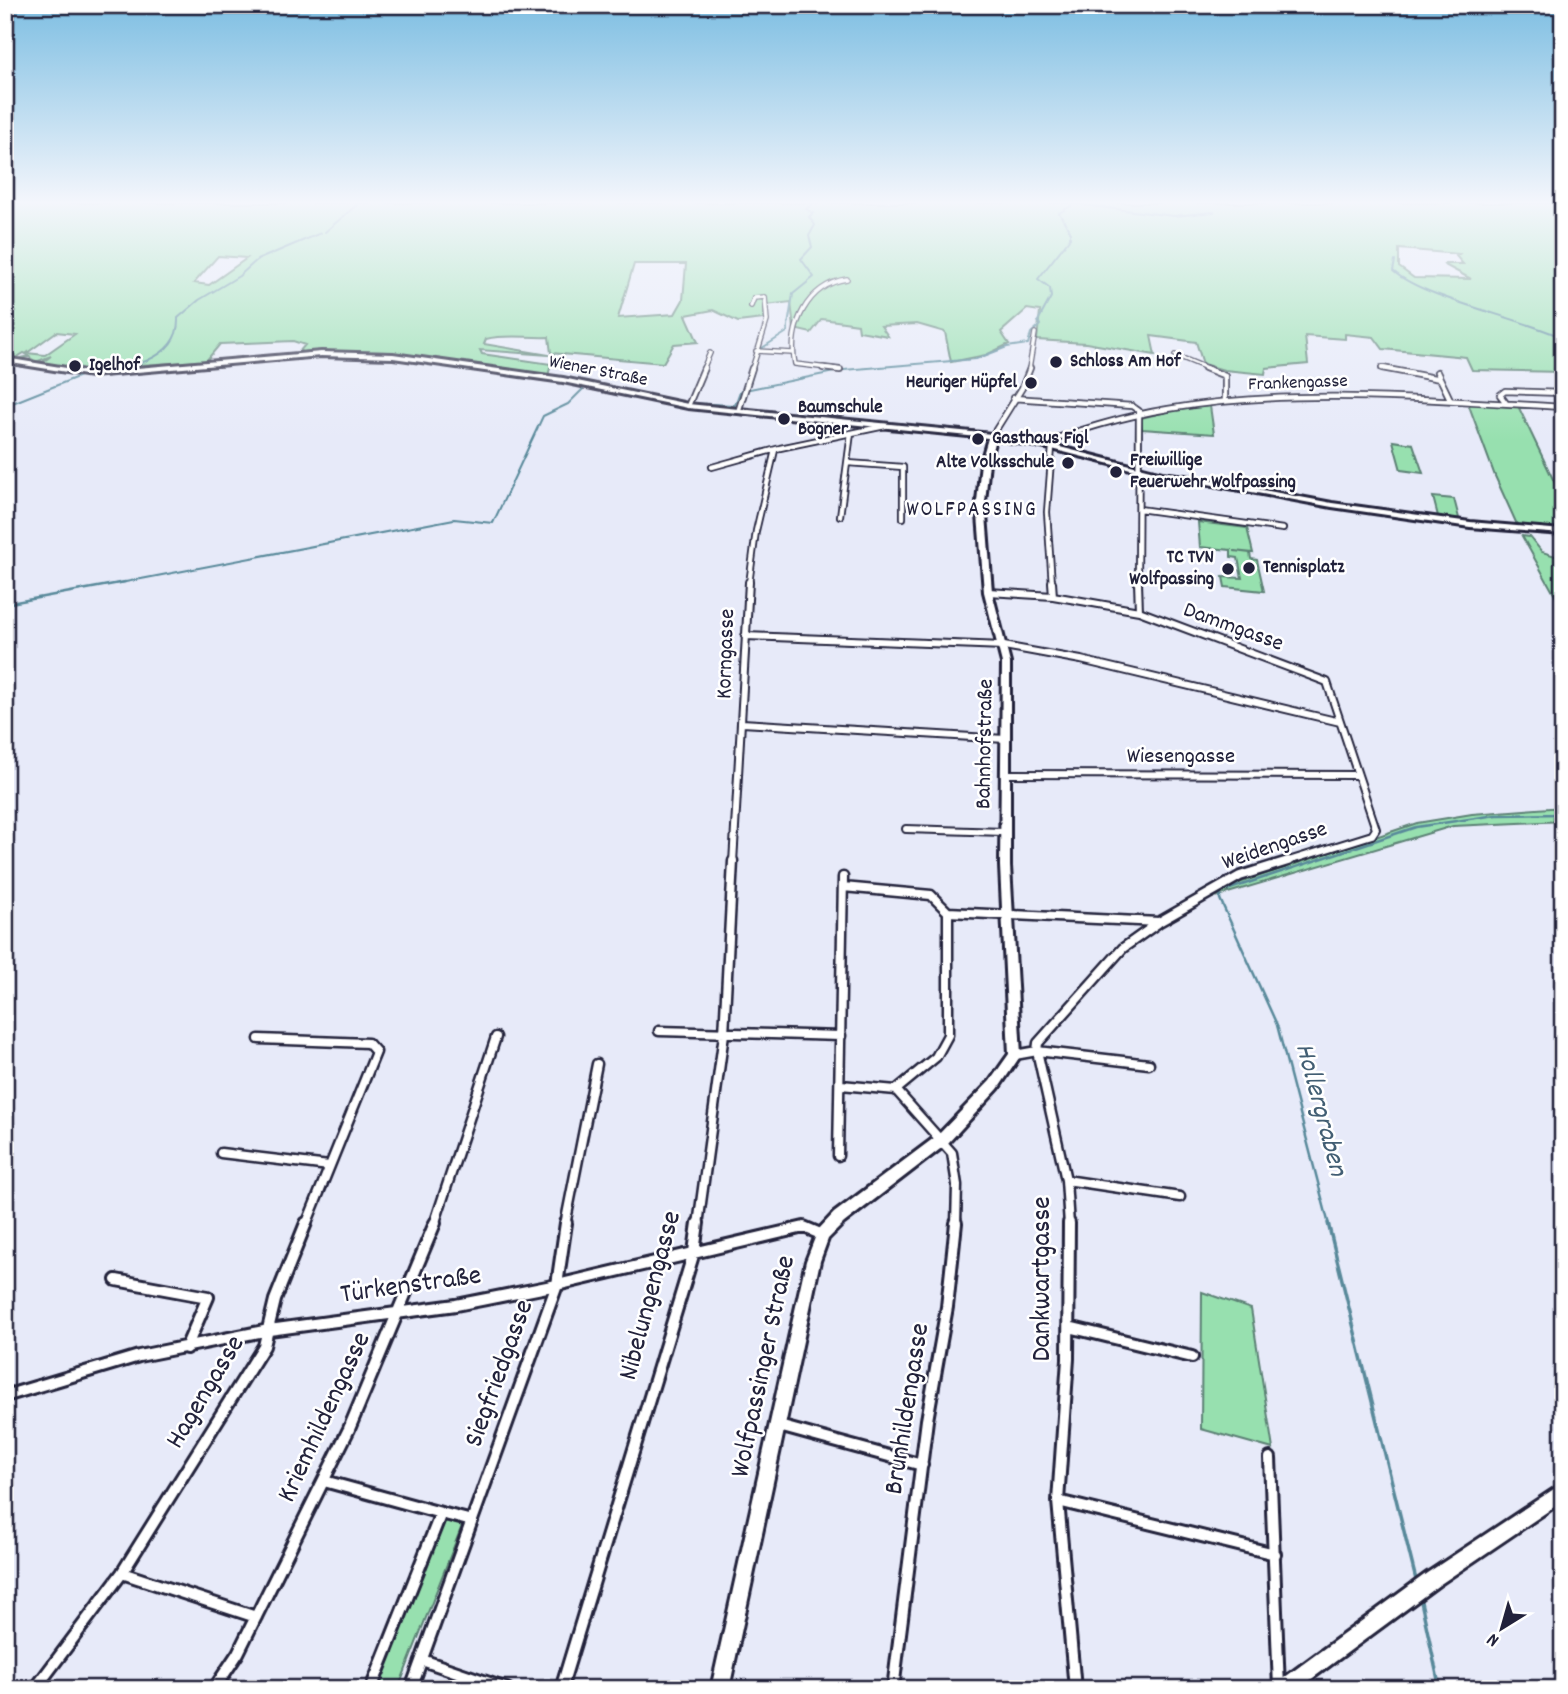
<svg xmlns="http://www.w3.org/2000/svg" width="1568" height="1694" viewBox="0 0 1568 1694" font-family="Dekko,sans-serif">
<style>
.green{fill:#97e0af;stroke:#5c8175;stroke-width:2;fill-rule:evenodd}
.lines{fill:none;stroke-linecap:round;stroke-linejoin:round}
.stream-far2{stroke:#59899a;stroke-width:2}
.stream-far1{stroke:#59899a;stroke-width:2.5}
.stream{stroke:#59899a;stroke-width:3.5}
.street-far4-casing{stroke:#22223b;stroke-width:6}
.street-far3-casing{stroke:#22223b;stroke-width:8}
.street-far2-casing{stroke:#22223b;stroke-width:10}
.street-far1-casing{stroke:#22223b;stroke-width:13}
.street-casing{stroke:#22223b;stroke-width:16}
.secondary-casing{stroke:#22223b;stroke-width:6}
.street-far4{stroke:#fff;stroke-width:3.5}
.street-far3{stroke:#fff;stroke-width:4.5}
.street-far2{stroke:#fff;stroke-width:6}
.street-far1{stroke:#fff;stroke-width:8}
.street{stroke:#fff;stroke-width:10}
.secondary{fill:#fff;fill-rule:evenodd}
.poi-dot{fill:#22223b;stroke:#fff;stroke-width:2.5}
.labels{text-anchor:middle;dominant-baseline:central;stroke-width:5;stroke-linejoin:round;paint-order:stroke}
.far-poi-label{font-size:19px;font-weight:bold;fill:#22223b;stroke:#fff;text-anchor:start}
.far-street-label{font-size:19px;fill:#22223b;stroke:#fff}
.far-quarter-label{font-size:21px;letter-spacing:2px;fill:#22223b;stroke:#fff}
.street-label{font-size:23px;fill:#22223b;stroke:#fff}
.near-water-label{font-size:28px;font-style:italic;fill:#425e73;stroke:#fff}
.near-street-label{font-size:28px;fill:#22223b;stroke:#fff}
</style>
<rect width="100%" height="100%" fill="#e7eaf9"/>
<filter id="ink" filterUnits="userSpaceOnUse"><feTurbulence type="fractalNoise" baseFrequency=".0143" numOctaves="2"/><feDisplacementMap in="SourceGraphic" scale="14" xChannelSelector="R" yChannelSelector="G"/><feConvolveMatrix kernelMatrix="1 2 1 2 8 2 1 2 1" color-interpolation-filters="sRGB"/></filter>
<g filter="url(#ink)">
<path class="green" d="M 5,203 L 1563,203 L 1563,372 L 1472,370 L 1466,357 L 1383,349 L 1374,337 L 1345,334 L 1345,339 L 1305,336 L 1308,364 L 1266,368 L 1265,374 L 1224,370 L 1203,364 L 1196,342 L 1151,336 L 1155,355 L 1086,343 L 1037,340 L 1040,311 L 1027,309 L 1001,332 L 1009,344 L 986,355 L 951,362 L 945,332 L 917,324 L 881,326 L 888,336 L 859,331 L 858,324 L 822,319 L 811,333 L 794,329 L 791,302 L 766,305 L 763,319 L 738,322 L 713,310 L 686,315 L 698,342 L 674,344 L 663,363 L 551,353 L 549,337 C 528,338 505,334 486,339 L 484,344 L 549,355 L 480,350 L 482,354 L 551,364 L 548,376 L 406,355 L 298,353 L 305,345 L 293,341 L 220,344 L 206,361 L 141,365 C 111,380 70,370 40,364 L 51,356 L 36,362 L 29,357 L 18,359 L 29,356 L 24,353 L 14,359 L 12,355 L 5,357 ZM 1399,249 L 1459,254 L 1456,256 L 1463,264 L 1443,264 L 1471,279 L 1414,278 L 1399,267 ZM 218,256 L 247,258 L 209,285 L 194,283 ZM 634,264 L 686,264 L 683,300 L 675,314 L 618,318 ZM 56,332 L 75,334 L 45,355 L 27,353 Z
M 1468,403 L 1563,408 L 1519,408 L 1563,500 L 1563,531 L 1519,529 L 1495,476 Z
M 1210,406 L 1214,434 L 1142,429 L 1141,418 L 1183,408 Z
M 1393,441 L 1413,444 L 1423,473 L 1401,470 Z
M 1433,497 L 1454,499 L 1460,522 L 1439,520 Z
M 1198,522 L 1247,528 L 1253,553 L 1234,551 L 1250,553 L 1251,559 L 1257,560 L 1264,591 L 1225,587 L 1223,577 L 1242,578 L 1238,558 L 1231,557 L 1231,550 L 1200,547 Z
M 1522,536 L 1530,537 L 1542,552 L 1559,557 L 1563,563 L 1563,610 Z
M 1563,807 L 1563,821 L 1453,826 L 1211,898 L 1218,890 L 1417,823 L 1472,814 Z
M 1202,1292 L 1251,1309 L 1273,1449 L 1201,1429 Z
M 445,1517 L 463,1523 L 398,1689 L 376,1689 Z"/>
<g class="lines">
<path class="stream-far2" d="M 1075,204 L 1174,216 L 1214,212
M 325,232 L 359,203
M 1395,261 L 1393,271 C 1425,299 1519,317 1563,338
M 759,350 L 787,332 L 793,294 L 814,277 L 801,259 L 812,247 L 809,236 L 815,225 L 809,217 L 813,213 L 806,209 L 814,203
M 90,371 C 122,371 180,361 178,318 L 199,300 L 239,276 L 257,260 L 321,233
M 5,406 L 85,374
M 115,584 L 454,519 L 493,523 L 543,416 L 568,404 L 589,383 L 686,403 L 735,405 L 740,391 L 844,370 L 976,359 L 1007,347 L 1028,344 L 1031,333 L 1040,325 L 1038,321 L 1051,297 L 1050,288 L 1038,279 L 1070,238 L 1070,231 L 1059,213 L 1076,203"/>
<path class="stream-far1" d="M 5,604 L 125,582
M 1329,1225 L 1277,1025 L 1220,899 L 1221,892 L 1416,827 L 1496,815 L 1563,814"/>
<path class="stream" d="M 1328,1223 L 1417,1584
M 1420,1597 L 1440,1689"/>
<defs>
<path id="street-far4" d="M 751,306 L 754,298 L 765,297 L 767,321 L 752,369
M 756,351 L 793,353
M 1175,355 L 1209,369
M 1382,368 L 1390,369
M 703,369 L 710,353
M 836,369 L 795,364 C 787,327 808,284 847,279
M 1029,369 L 1035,333"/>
<path id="street-far3" d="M 823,368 L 840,370
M 1205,368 L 1225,376 L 1225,401
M 1382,368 L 1440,379
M 1437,372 L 1450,399
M 1013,398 L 1132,406 L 1139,411 L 1138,584
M 1506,403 L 1500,395 L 1505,391 L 1563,393
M 688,406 L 704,368
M 739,409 L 752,368
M 992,436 L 1022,388 L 1030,368
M 1039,444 C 1081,430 1124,416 1168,409 C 1298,387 1432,400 1563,407
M 1052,447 L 1047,512 L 1052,584
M 848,463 L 903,467 L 903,518
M 712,467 L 780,448 L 885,426
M 1139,509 L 1283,529
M 840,516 L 851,433
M 749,584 L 756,531 L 775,450"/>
<path id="street-far2" d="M 1052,582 L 1053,596
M 1138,582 L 1139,611
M 988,592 L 1053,596 L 1139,611 L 1327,682 L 1376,829 L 1372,835 L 1282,863
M 745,636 L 1004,646 L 1081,660 L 1340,722
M 742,723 L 1005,739
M 1004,774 L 1358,775
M 906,829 L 1004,832
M 733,863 L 749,582"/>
<path id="street-far1" d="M 843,887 L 931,895 L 948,912 L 948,1035 L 936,1057 L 896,1090
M 948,912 L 1159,922 L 1240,876 L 1288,861
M 659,1031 L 841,1036
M 259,1039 L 368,1043 L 376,1052 L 306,1225
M 1015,1055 L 1037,1051 L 1149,1064
M 841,1085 L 896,1090 L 952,1153 L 957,1185 L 956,1225
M 221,1153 L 329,1166
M 838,1156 L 843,877
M 1066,1180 L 1180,1197
M 434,1225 L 496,1037
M 565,1225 L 597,1064
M 698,1225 L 724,1034 L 733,861
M 1069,1225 L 1066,1180 L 1037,1051 L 1038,1043 L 1123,948 L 1158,923"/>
<path id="street" d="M 1069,1223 L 1068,1359 L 1058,1501 L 1075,1689
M 116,1280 L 208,1297 L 186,1348
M 1069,1327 L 1192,1357
M 5,1396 L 139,1356 L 269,1330 L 456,1305 L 557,1285 L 804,1227 L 823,1235
M 779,1426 L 922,1465
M 1270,1458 L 1279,1688
M 324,1481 L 441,1513
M 1058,1501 L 1275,1554
M 122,1573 L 256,1617
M 422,1660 L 507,1689
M 35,1689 L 122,1573 L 264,1346 L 275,1300 L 306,1223
M 214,1689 L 238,1653 L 349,1429 L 435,1223
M 371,1689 L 441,1513 L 472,1521
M 411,1689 L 557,1285 L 566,1223
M 561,1689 L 694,1252 L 698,1223
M 893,1689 L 927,1420 L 947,1307 L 956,1223"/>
<path id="secondary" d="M 321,352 L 393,354 L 563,378 L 688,404 L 992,434 L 1052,445 L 1162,473 L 1200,478 L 1332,503 L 1470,522 L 1563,530 L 1563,534 L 1470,527 L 1332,507 L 1197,482 L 1162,477 L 1052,449 L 995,439 L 989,462 L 985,502 L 992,592 L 1010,663 L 1010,866 L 1021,1055 L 998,1089 L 948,1143 L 844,1223 L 828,1239 L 820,1261 L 729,1689 L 711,1689 L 806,1261 L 818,1230 L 834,1213 L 938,1135 L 990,1081 L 1009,1054 L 1000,866 L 1002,663 L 984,592 L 977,502 L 981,462 L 988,438 L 688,408 L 563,382 L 393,358 L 321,356 L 91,376 L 5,362 L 5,358 L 91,372 Z
M 1563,1483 L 1563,1501 L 1439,1585 L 1298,1689 L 1274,1689 L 1277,1683 L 1427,1573 Z"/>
</defs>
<use href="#street-far4" class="street-far4-casing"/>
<use href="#street-far3" class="street-far3-casing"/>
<use href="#street-far2" class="street-far2-casing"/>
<use href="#street-far1" class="street-far1-casing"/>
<use href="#street" class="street-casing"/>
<use href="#secondary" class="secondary-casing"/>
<use href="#street-far4" class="street-far4"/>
<use href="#street-far3" class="street-far3"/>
<use href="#street-far2" class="street-far2"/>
<use href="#street-far1" class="street-far1"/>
<use href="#street" class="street"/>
<use href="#secondary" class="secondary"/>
</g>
</g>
<linearGradient id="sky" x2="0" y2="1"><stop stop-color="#7dbee2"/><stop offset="0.46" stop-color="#f4f6fc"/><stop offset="1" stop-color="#f4f6fc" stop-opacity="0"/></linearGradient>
<rect width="1568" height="440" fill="url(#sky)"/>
<g class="poi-dot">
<circle cx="1056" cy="362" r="7"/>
<circle cx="75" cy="366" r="7"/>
<circle cx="1031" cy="383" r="7"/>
<circle cx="784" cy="419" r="7"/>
<circle cx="978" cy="439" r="7"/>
<circle cx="1068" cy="463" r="7"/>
<circle cx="1116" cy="472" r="7"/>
<circle cx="1249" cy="568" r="7"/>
<circle cx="1228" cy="569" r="7"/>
</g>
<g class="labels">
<g class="far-poi-label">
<text x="1070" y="362">Schloss Am Hof</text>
<text x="89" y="366">Igelhof</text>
<text x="1017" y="383" text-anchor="end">Heuriger Hüpfel</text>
<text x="798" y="408">Baumschule<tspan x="798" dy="22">Bogner</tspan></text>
<text x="992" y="439">Gasthaus Figl</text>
<text x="1130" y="461">Freiwillige<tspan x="1130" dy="22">Feuerwehr Wolfpassing</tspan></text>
<text x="1054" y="463" text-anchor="end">Alte Volksschule</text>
<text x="1214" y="558" text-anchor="end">TC TVN<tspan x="1214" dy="22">Wolfpassing</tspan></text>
<text x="1263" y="568">Tennisplatz</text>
</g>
<g class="far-street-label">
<text transform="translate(598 372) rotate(11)">Wiener Straße</text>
<text transform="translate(1298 384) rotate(-2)">Frankengasse</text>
</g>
<g class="far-quarter-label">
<text x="972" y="511">WOLFPASSING</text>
</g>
<g class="street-label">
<text transform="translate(1233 628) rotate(20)">Dammgasse</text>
<text transform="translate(727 654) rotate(-88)">Korngasse</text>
<text transform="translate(986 744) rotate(-89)">Bahnhofstraße</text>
<text x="1181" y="757">Wiesengasse</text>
<text transform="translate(1275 847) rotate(-19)">Weidengasse</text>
</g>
<g class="near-water-label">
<text transform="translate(1319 1110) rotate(75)">Hollergraben</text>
</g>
<g class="near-street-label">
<text transform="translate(1044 1279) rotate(-90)">Dankwartgasse</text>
<text transform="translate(411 1287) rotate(-8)">Türkenstraße</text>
<text transform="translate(652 1296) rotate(-75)">Nibelungengasse</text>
<text transform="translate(765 1367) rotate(-78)">Wolfpassinger Straße</text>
<text transform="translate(501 1374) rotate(-70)">Siegfriedgasse</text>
<text transform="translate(207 1393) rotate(-59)">Hagengasse</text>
<text transform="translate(909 1409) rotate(-81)">Brunhildengasse</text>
<text transform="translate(326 1418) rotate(-65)">Kriemhildengasse</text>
</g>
</g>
<rect width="1568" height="1694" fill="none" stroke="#fff" stroke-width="28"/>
<rect x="14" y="14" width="1540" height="1666" fill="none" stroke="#22223b" stroke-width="2.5" filter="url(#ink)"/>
<g transform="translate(1502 1628) rotate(217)" stroke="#ffffff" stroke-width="5" paint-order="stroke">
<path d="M0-5L12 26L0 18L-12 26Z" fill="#22223b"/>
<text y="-10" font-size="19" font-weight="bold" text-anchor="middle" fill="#22223b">N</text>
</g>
</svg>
